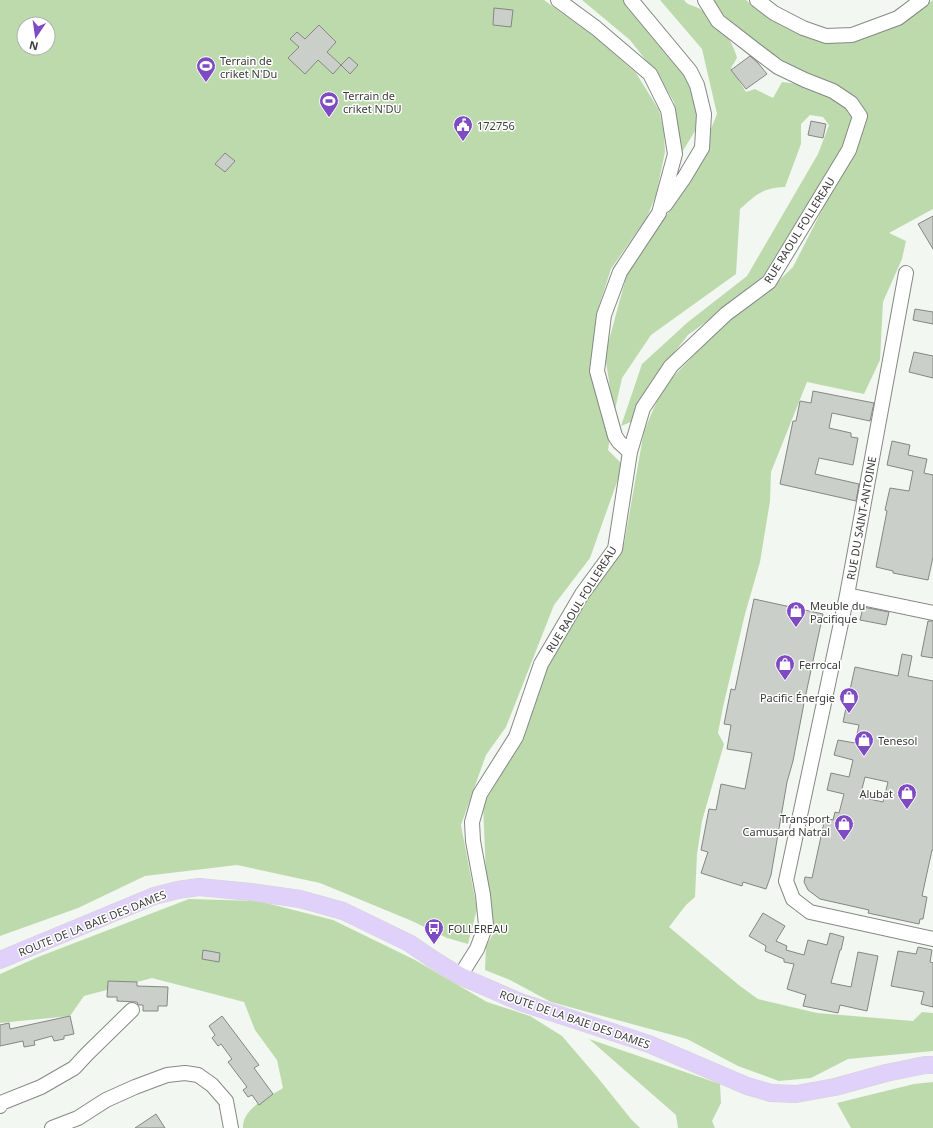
<svg xmlns="http://www.w3.org/2000/svg" width="933" height="1128" viewBox="0 0 933 1128" font-family="'Noto Sans',sans-serif">
<style>
.green{fill:#bddaad;fill-rule:evenodd}
.building{fill:#cbcfc9;stroke:#848782;fill-rule:evenodd}
.lines{fill:none;stroke-linecap:round;stroke-linejoin:round}
.minor-casing{stroke:#858984;stroke-width:16}
.major-casing{stroke:#d4d4d3;stroke-width:18}
.minor{stroke:#fff;stroke-width:14}
.major{stroke:#e0d1fb;stroke-width:17}
.labels{text-anchor:middle;dominant-baseline:central;stroke-width:3;stroke-linejoin:round;paint-order:stroke}
.poi-label{font-size:11px;fill:#3a3c39;stroke:#fff;text-anchor:start}
.street-label{font-size:11px;fill:#3a3c39;stroke:#fff}
</style>
<rect width="100%" height="100%" fill="#f3f7f1"/>
<path class="green" d="M 0,0 L 544,0 L 595,37 L 636,73 L 659,110 L 664,133 L 665,152 L 656,195 L 647,217 L 611,269 L 596,315 L 594,386 L 610,437 L 608,450 L 623,465 L 590,558 L 554,605 L 506,727 L 486,755 L 461,825 L 477,909 L 468,944 L 447,938 L 412,921 L 320,883 L 237,865 L 145,876 L 78,908 L 0,936 ZM 24,24 L 48,24 L 48,48 L 24,48 Z
M 582,0 L 626,0 L 692,79 L 698,126 L 681,154 L 674,102 L 659,77 L 630,40 Z
M 660,0 L 684,0 C 688,6 694,5 700,9 C 717,20 732,38 737,58 L 731,68 L 746,92 L 755,89 L 773,98 L 782,82 L 799,84 L 842,103 L 853,115 L 844,144 L 759,283 L 688,335 L 648,386 L 633,421 L 621,426 L 642,364 L 688,322 L 747,276 L 818,154 L 829,125 L 823,117 L 810,115 L 801,124 L 801,144 L 785,187 C 762,188 757,194 740,209 L 736,274 L 651,335 L 622,378 L 614,414 L 605,355 L 628,270 L 688,185 L 717,114 L 702,49 Z
M 712,0 L 746,0 L 769,19 L 809,37 L 903,21 L 933,0 L 933,209 L 889,233 L 906,241 L 902,259 L 883,302 L 880,360 L 864,394 L 807,382 L 771,472 L 770,501 L 760,562 L 745,614 L 723,707 L 718,733 L 724,744 L 702,821 L 697,854 L 695,897 L 686,905 L 669,927 L 740,986 L 758,999 L 817,1013 L 913,1021 L 922,1012 L 933,1013 L 933,1051 L 848,1059 L 811,1078 L 779,1081 L 738,1066 L 687,1039 L 551,1002 L 510,980 L 485,970 L 486,946 L 493,934 L 486,875 L 483,805 L 523,737 L 548,651 L 580,609 L 624,544 L 644,431 L 663,387 L 733,315 L 762,297 L 793,267 L 850,155 L 865,116 L 737,29 L 714,5 Z
M 189,899 L 258,901 L 333,920 L 415,960 L 487,1002 L 530,1016 L 562,1036 L 598,1078 L 631,1119 L 640,1128 L 243,1128 C 242,1108 269,1097 283,1088 L 277,1060 L 255,1030 L 244,1002 L 152,978 L 84,996 L 70,1016 L 0,1023 L 0,974 L 38,957 Z
M 589,1039 L 720,1084 L 721,1103 L 712,1121 L 715,1128 L 678,1128 L 676,1115 Z
M 933,1082 L 933,1128 L 851,1128 L 837,1103 L 914,1084 Z"/>
<path class="building" d="M 494,8 L 513,10 L 511,27 L 493,25 Z
M 319,25 L 336,42 L 327,52 L 341,65 L 333,74 L 318,60 L 305,74 L 288,58 L 299,47 L 290,39 L 297,32 L 305,39 Z
M 750,56 L 758,63 L 767,74 L 746,89 L 731,70 Z
M 349,57 L 358,65 L 350,74 L 341,65 Z
M 811,121 L 826,124 L 823,138 L 808,135 Z
M 225,153 L 235,161 L 225,172 L 215,164 Z
M 933,216 L 933,249 L 918,224 Z
M 915,309 L 933,312 L 933,324 L 913,320 Z
M 914,352 L 933,356 L 933,378 L 909,372 Z
M 813,391 L 874,403 L 870,421 L 832,413 L 829,428 L 851,433 L 851,437 L 858,438 L 853,465 L 819,458 L 815,474 L 859,484 L 856,501 L 780,484 L 793,421 L 796,421 L 800,401 L 811,403 Z
M 892,441 L 910,445 L 908,455 L 927,459 L 924,473 L 933,475 L 933,557 L 928,580 L 893,573 L 893,571 L 876,567 L 887,511 L 885,510 L 890,488 L 909,491 L 913,471 L 887,465 Z
M 754,599 L 823,614 L 804,703 L 793,761 L 787,782 L 771,875 L 766,889 L 743,882 L 742,886 L 701,873 L 708,852 L 701,850 L 709,809 L 716,810 L 721,784 L 745,789 L 752,753 L 727,749 L 731,725 L 724,724 L 731,689 L 735,690 Z
M 863,607 L 889,612 L 886,625 L 860,620 Z
M 928,621 L 933,621 L 933,658 L 921,656 Z
M 902,654 L 912,656 L 908,676 L 933,681 L 933,850 L 932,850 L 922,896 L 927,897 L 923,919 L 920,919 L 919,924 L 868,913 L 869,910 L 820,899 L 808,890 L 804,882 L 805,877 L 812,878 L 825,818 L 833,820 L 835,812 L 839,813 L 844,794 L 827,790 L 831,773 L 849,777 L 853,760 L 834,755 L 838,740 L 855,743 L 859,725 L 843,722 L 855,667 L 898,676 ZM 865,777 L 888,782 L 883,802 L 860,797 Z
M 763,913 L 785,926 L 776,941 L 787,946 L 786,950 L 804,955 L 808,940 L 827,945 L 830,933 L 844,937 L 841,950 L 840,950 L 831,983 L 851,987 L 858,952 L 878,956 L 867,1011 L 840,1005 L 838,1013 L 803,1006 L 806,995 L 787,989 L 794,964 L 784,962 L 784,959 L 765,951 L 766,946 L 749,936 Z
M 918,947 L 932,950 L 930,962 L 933,963 L 933,1007 L 921,1004 L 924,992 L 891,986 L 898,951 L 916,954 Z
M 203,950 L 220,953 L 219,962 L 202,959 Z
M 108,981 L 137,982 L 137,986 L 168,987 L 167,1006 L 158,1006 L 158,1011 L 143,1011 L 143,1005 L 138,1005 L 137,1002 L 117,1001 L 117,997 L 107,997 Z
M 70,1016 L 74,1034 L 64,1036 L 64,1039 L 54,1041 L 52,1036 L 34,1041 L 35,1045 L 24,1047 L 23,1041 L 0,1046 L 0,1025 L 9,1023 L 10,1029 Z
M 222,1016 L 259,1065 L 254,1068 L 273,1094 L 259,1105 L 252,1095 L 248,1097 L 243,1090 L 247,1087 L 228,1062 L 232,1059 L 221,1044 L 218,1046 L 212,1038 L 215,1035 L 209,1026 Z
M 156,1114 L 165,1128 L 135,1128 Z"/>
<g class="lines">
<defs>
<path id="minor" d="M 558,0 L 596,28 L 650,74 L 668,110 L 675,154 L 659,213 L 620,272 L 604,315 L 597,371 L 615,436 L 619,442 L 630,452
M 631,0 L 690,71 L 697,85 L 704,114 L 702,148 L 684,178 L 665,205
M 757,0 L 774,13 L 803,28 L 826,36 L 852,35 L 898,18 L 922,0
M 906,273 L 847,595 L 786,881 L 793,899 L 810,912 L 933,939
M 847,595 L 933,613
M 460,976 L 477,949 L 486,925 L 483,895 L 473,841 L 472,822 L 480,794 L 516,737 L 541,664 L 582,594 L 615,549 L 630,452 L 643,408 L 671,366 L 726,314 L 769,282 L 849,150 L 860,116 L 851,103 L 833,91 L 805,80 L 778,67 L 758,52 L 718,21 L 705,0
M 0,1106 L 1,1103 L 41,1087 L 74,1068 L 87,1054 L 132,1010
M 52,1128 L 78,1118 L 106,1100 L 135,1087 L 167,1075 L 185,1073 L 198,1075 L 212,1085 L 226,1101 L 231,1128"/>
<path id="major" d="M 0,960 L 154,896 L 178,890 L 199,887 L 251,892 L 300,899 L 343,911 L 409,943 L 434,960 L 460,976 L 520,1002 L 649,1044 L 747,1086 L 771,1093 L 796,1094 L 835,1087 L 886,1073 L 925,1065 L 933,1065"/>
</defs>
<use href="#minor" class="minor-casing"/>
<use href="#major" class="major-casing"/>
<use href="#minor" class="minor"/>
<use href="#major" class="major"/>
</g>
<defs>
<symbol id="stadium-pin" viewBox="-11 -11 22 30"><path d="M0 17L-7.5 6A9.5 9.5 0 1 1 7.5 6Z" fill="#7f4bc2" stroke="#fff"/><path d="M0-5a6.5 5 0 1 0 0 10a6.5 5 0 1 0 0-10ZM-3.5-1.8h7v3.6h-7Z" fill="#fff"/></symbol>
<symbol id="civic-pin" viewBox="-11 -11 22 30"><path d="M0 17L-7.5 6A9.5 9.5 0 1 1 7.5 6Z" fill="#7f4bc2" stroke="#fff"/><path d="M-.6-6.5H3V-4.5H.6V-3L4-1V1h2V6H-6V1h2V-1L-.6-3ZM-1.2 2.5V6h2.4V2.5Z" fill="#fff"/></symbol>
<symbol id="shop-pin" viewBox="-11 -11 22 30"><path d="M0 17L-7.5 6A9.5 9.5 0 1 1 7.5 6Z" fill="#7f4bc2" stroke="#fff"/><path d="M-5-2.5h2.3a2.7 3.5 0 0 1 5.4 0H5L5.5 6h-11ZM-1.5-2.5h3a1.5 2.3 0 0 0-3 0Z" fill="#fff"/></symbol>
<symbol id="bus-pin" viewBox="-11 -11 22 30"><path d="M0 17L-7.5 6A9.5 9.5 0 1 1 7.5 6Z" fill="#7f4bc2" stroke="#fff"/><path d="M-5-6H5V4H4V6H2V4H-2V6H-4V4H-5ZM-3.5-4V0h7V-4ZM-3.5 1.2v1.5H-2V1.2ZM2 1.2v1.5H3.5V1.2Z" fill="#fff"/></symbol>
</defs>
<g fill-rule="evenodd">
<use href="#stadium-pin" x="195" y="55" width="22" height="30"/>
<use href="#stadium-pin" x="318" y="90" width="22" height="30"/>
<use href="#civic-pin" x="452" y="114" width="22" height="30"/>
<use href="#shop-pin" x="785" y="600" width="22" height="30"/>
<use href="#shop-pin" x="774" y="653" width="22" height="30"/>
<use href="#shop-pin" x="838" y="686" width="22" height="30"/>
<use href="#shop-pin" x="853" y="729" width="22" height="30"/>
<use href="#shop-pin" x="896" y="782" width="22" height="30"/>
<use href="#shop-pin" x="833" y="813" width="22" height="30"/>
<use href="#bus-pin" x="423" y="917" width="22" height="30"/>
</g>
<g class="labels">
<g class="poi-label">
<text x="220" y="60">Terrain de<tspan x="220" dy="13">criket N'Du</tspan></text>
<text x="343" y="95">Terrain de<tspan x="343" dy="13">criket N'DU</tspan></text>
<text x="477" y="125">172756</text>
<text x="810" y="605">Meuble du<tspan x="810" dy="13">Pacifique</tspan></text>
<text x="799" y="664">Ferrocal</text>
<text x="835" y="697" text-anchor="end">Pacific Énergie</text>
<text x="878" y="740">Tenesol</text>
<text x="893" y="793" text-anchor="end">Alubat</text>
<text x="830" y="818" text-anchor="end">Transport<tspan x="830" dy="13">Camusard Natral</tspan></text>
<text x="448" y="928">FOLLEREAU</text>
</g>
<g class="street-label">
<text transform="translate(799 230) rotate(-58)">RUE RAOUL FOLLEREAU</text>
<text transform="translate(861 518) rotate(-80)">RUE DU SAINT-ANTOINE</text>
<text transform="translate(581 599) rotate(-58)">RUE RAOUL FOLLEREAU</text>
<text transform="translate(92 923) rotate(-22)">ROUTE DE LA BAIE DES DAMES</text>
<text transform="translate(575 1019) rotate(19)">ROUTE DE LA BAIE DES DAMES</text>
</g>
</g>
<g transform="translate(36 36) rotate(193)"><circle r="19" fill="#ffffff" stroke="#b0b1b0"/>
<path d="M0-3L7 15L0 10L-7 15Z" fill="#7f4bc2"/>
<text y="-6" font-size="11" font-weight="bold" text-anchor="middle" fill="#3a3c39">N</text>
</g>
</svg>
